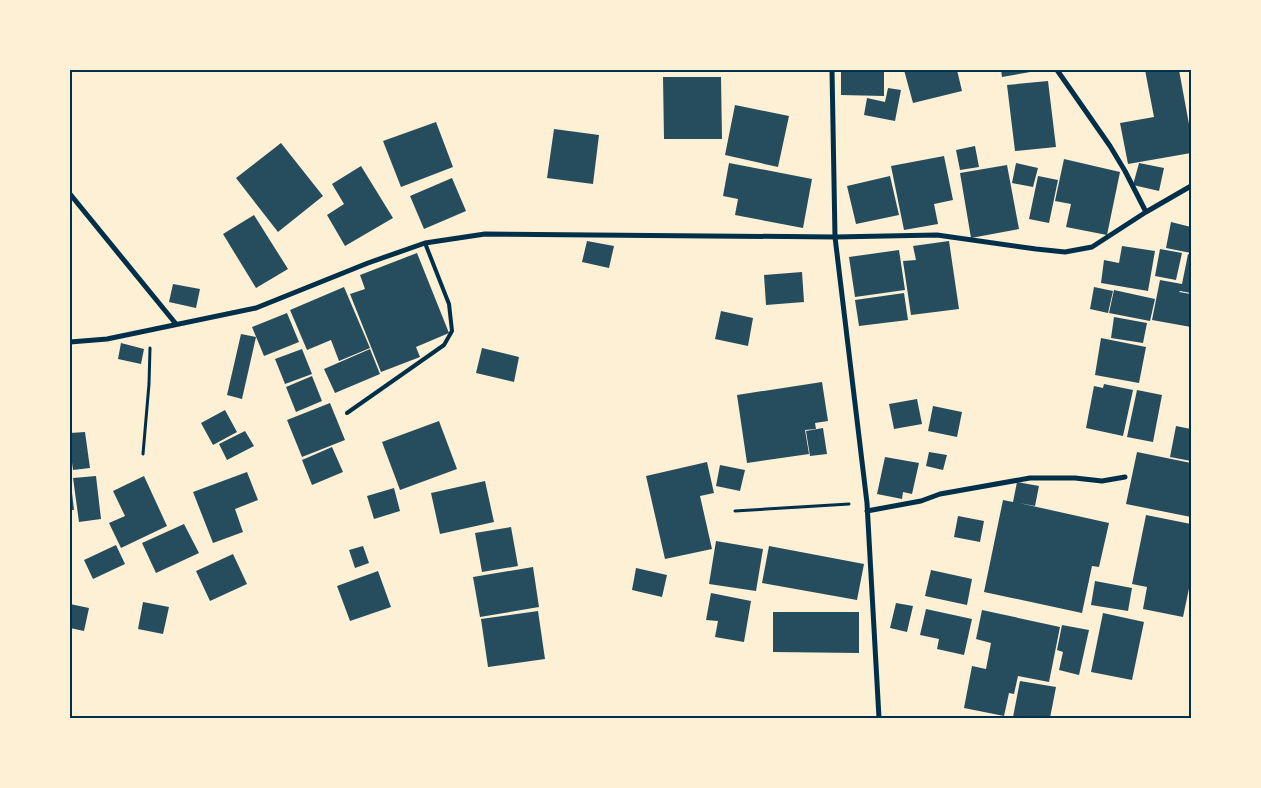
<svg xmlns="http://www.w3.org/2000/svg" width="1261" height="788" viewBox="0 0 1261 788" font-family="'Golos Text',sans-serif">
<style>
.building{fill:#264d5e}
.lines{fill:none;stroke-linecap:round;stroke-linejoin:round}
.path{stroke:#003049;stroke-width:3}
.service{stroke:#003049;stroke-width:4}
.minor{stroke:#003049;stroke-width:5}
.neatline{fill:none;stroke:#003049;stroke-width:2}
</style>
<rect width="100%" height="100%" fill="#fdf0d5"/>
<path class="building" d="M 841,70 L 884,70 L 884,96 L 841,95 Z
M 904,70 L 957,70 L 962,91 L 913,103 Z
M 1001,70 L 1036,70 L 1036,71 L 1002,77 Z
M 1145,70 L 1179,70 L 1191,135 L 1191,153 L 1128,164 L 1120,123 L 1154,117 Z
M 663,77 L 721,77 L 722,139 L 664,139 Z
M 1048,81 L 1056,147 L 1015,151 L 1007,85 Z
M 888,88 L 901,90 L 895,121 L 864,115 L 867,98 L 885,102 Z
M 735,105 L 789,116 L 778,167 L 725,155 Z
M 436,122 L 453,167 L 401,187 L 383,141 Z
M 554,129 L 599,135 L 593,184 L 547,178 Z
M 281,143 L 323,196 L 278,232 L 236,178 Z
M 975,146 L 979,167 L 960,170 L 956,150 Z
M 944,156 L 953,200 L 934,204 L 938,224 L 904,230 L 891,166 Z
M 1064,159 L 1120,172 L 1107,235 L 1066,227 L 1071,204 L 1055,201 Z
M 729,163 L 812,179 L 803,228 L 735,215 L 738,199 L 723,196 Z
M 1016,163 L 1038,168 L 1033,187 L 1012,183 Z
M 1139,163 L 1164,168 L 1159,191 L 1133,185 Z
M 1007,165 L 1019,229 L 971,238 L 960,173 Z
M 361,166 L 393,218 L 345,246 L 327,215 L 344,204 L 332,184 Z
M 890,176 L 899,215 L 856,224 L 847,186 Z
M 1038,176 L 1058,180 L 1049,223 L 1029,219 Z
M 452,178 L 466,211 L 424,229 L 410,196 Z
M 254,215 L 288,269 L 256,288 L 223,234 Z
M 1171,222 L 1191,227 L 1191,253 L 1166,248 Z
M 587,241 L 614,246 L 609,268 L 582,262 Z
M 949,241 L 959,309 L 911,315 L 903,261 L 916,260 L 913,246 Z
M 1122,246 L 1155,251 L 1148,291 L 1101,283 L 1104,260 L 1119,263 Z
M 1160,249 L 1182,253 L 1176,280 L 1155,276 Z
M 899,250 L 905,290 L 855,297 L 849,257 Z
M 417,253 L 449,333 L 416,347 L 420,357 L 381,372 L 350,294 L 365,289 L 360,275 Z
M 1188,254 L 1191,255 L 1191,293 L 1180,291 L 1179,292 L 1191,294 L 1191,327 L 1152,320 L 1160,280 L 1182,284 Z
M 802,272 L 804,302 L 766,305 L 764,275 Z
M 173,284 L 200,289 L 196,308 L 169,302 Z
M 344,287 L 370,348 L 339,361 L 331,340 L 307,350 L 290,310 Z
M 1094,287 L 1113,291 L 1108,313 L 1090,309 Z
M 1114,290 L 1155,299 L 1150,321 L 1109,313 Z
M 904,293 L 908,320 L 859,326 L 855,300 Z
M 721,311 L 753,318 L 748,346 L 715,339 Z
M 287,313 L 299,342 L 264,356 L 252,327 Z
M 1114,317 L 1147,323 L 1143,343 L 1111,338 Z
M 241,334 L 256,337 L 242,399 L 227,395 Z
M 1101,338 L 1146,347 L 1139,383 L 1095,375 Z
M 121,343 L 144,349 L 141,364 L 118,359 Z
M 482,348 L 519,357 L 514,382 L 476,373 Z
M 302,349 L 312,374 L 285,384 L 275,359 Z
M 370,349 L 380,374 L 335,393 L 324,369 Z
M 312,376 L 322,401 L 296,412 L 286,387 Z
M 822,382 L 828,421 L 815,423 L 816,429 L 805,430 L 809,454 L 747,463 L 737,395 Z
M 1104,384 L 1133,390 L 1123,436 L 1086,428 L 1094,386 L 1103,388 Z
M 1137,390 L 1162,395 L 1153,442 L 1127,437 Z
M 917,399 L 922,424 L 894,429 L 889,404 Z
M 330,403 L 345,440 L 302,457 L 287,420 Z
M 933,406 L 962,412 L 957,437 L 928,431 Z
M 225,410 L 237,432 L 213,445 L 201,423 Z
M 439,421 L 457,469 L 400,490 L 382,442 Z
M 1176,426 L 1191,429 L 1191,461 L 1170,457 Z
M 823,428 L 827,454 L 810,456 L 806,431 Z
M 245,431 L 254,446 L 227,460 L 219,444 Z
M 85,432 L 90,468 L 73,470 L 70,448 L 70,433 Z
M 332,447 L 343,472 L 312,485 L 302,460 Z
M 929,452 L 947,455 L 943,470 L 926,466 Z
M 1137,452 L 1191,463 L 1191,517 L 1126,504 Z
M 885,457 L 919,463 L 912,494 L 903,492 L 902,499 L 877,494 Z
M 707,462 L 714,493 L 700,496 L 712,549 L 665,559 L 646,476 Z
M 720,465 L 745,470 L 740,491 L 716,486 Z
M 247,472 L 258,500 L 235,509 L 243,532 L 213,543 L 193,492 Z
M 96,476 L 101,519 L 79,522 L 73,478 Z
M 144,476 L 167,526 L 121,548 L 109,523 L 125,516 L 113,491 Z
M 485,481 L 494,522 L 440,534 L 431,493 Z
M 1017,482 L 1039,486 L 1035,506 L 1019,503 L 1109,523 L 1099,567 L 1092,566 L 1082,613 L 984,592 L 1003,500 L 1013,502 Z
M 70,484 L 71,484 L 74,510 L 70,510 Z
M 394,488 L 400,511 L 374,519 L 367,496 Z
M 1146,515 L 1191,524 L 1191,579 L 1183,617 L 1143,609 L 1147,587 L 1132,584 Z
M 958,516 L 984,521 L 980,542 L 954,537 Z
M 184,524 L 199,553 L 156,573 L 142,543 Z
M 511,527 L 518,566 L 482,572 L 475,533 Z
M 716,541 L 763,549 L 756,591 L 709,584 Z
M 116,545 L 125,564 L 93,579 L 84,560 Z
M 363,546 L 369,563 L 355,568 L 349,550 Z
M 769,546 L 864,564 L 857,600 L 762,583 Z
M 233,554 L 247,584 L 210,601 L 196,571 Z
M 533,567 L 539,607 L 480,617 L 473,577 Z
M 636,568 L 667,575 L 662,597 L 632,590 Z
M 931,570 L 972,579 L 967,605 L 925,596 Z
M 378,571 L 391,607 L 350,621 L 337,586 Z
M 1095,581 L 1132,588 L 1128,611 L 1091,605 Z
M 711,593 L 751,601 L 744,642 L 715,637 L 718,621 L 706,620 Z
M 143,602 L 169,607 L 163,634 L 138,629 Z
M 896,603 L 913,606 L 907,632 L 890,628 Z
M 70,604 L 89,608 L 84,631 L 70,628 Z
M 926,609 L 972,619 L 964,655 L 937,649 L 939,639 L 920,635 Z
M 982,610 L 1060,627 L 1049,682 L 1018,676 L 1014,694 L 1009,693 L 1004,716 L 964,708 L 972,666 L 986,669 L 991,643 L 976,639 Z
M 538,611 L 545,659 L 488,667 L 481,619 Z
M 773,612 L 859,612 L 859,653 L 773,652 Z
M 1103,613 L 1144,622 L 1132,680 L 1091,672 Z
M 1062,625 L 1089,630 L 1079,675 L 1059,670 L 1063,652 L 1057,650 Z
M 1020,681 L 1056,687 L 1050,718 L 1020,718 L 1013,717 Z"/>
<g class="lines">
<path class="path" d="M 143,454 L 149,384 L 150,348
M 735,511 L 849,504"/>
<path class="service" d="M 347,413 L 444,345 L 452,331 L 449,304 L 425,243"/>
<path class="minor" d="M 832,70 L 835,237 L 867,503 L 879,718
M 1057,70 L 1110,146 L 1125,171 L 1146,212
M 70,194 L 176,324
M 70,342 L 107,339 L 256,308 L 368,263 L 425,243 L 485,234 L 835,237 L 937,235 L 1036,249 L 1065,252 L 1092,247 L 1146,212 L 1191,186
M 867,511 L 921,501 L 940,494 L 1030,478 L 1075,478 L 1102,481 L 1125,477"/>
</g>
<rect width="1261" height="788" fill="none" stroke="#fdf0d5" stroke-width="142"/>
<rect x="71" y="71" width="1119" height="646" class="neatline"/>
</svg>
